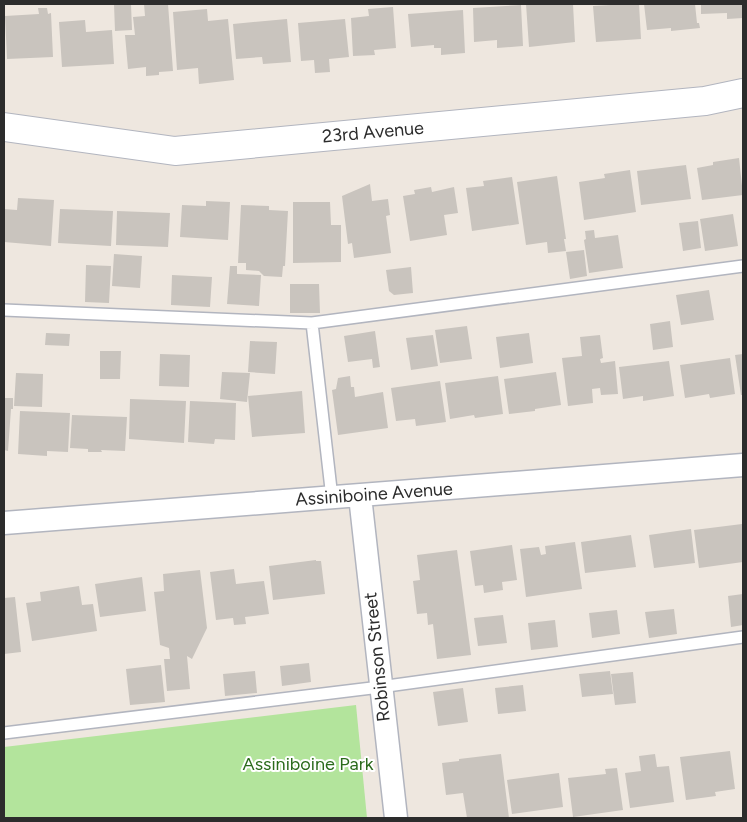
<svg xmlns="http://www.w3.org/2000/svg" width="747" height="822" viewBox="0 0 747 822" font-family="Figtree,sans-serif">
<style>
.green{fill:#b3e49c}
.building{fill:#c9c4be}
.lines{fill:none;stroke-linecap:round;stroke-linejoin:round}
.service-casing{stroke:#b2b5bf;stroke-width:14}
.minor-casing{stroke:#b2b5bf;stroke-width:25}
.tertiary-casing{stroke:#b2b5bf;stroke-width:30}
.service{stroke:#fff;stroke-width:11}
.minor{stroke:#fff;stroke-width:22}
.tertiary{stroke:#fff;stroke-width:28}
.labels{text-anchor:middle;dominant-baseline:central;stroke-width:4;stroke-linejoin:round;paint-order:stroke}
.street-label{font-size:18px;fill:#2c2c2c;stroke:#fff}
.park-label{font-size:18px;fill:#2a6a1b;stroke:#fff}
</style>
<rect width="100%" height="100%" fill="#eee7df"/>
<path class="green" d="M 356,705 L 367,818 L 4,818 L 4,747 Z"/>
<path class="building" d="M 114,4 L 131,4 L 132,30 L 115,31 Z
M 144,4 L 168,4 L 173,71 L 159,72 L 159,75 L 146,76 L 146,67 L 128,69 L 125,35 L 135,35 L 133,17 L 145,16 Z
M 526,4 L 573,4 L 575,42 L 529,47 Z
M 628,4 L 639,4 L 641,39 L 596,42 L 593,6 Z
M 644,4 L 695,4 L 697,23 L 699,23 L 700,28 L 671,31 L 671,28 L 647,30 Z
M 701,4 L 743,4 L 743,18 L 727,19 L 727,13 L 701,14 Z
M 521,5 L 523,46 L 497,48 L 497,40 L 474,42 L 473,8 Z
M 393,7 L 396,48 L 374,50 L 375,55 L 353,56 L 351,18 L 369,16 L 368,9 Z
M 38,8 L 47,8 L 48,14 L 51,13 L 53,57 L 7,59 L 5,16 L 39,14 Z
M 207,9 L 208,21 L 228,19 L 234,80 L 199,84 L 198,68 L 177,70 L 173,12 Z
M 463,10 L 465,53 L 441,55 L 441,48 L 434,48 L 434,45 L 411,47 L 408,14 Z
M 287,19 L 291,62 L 263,64 L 262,57 L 236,59 L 233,24 Z
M 345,19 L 349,57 L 329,59 L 330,72 L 315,73 L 314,60 L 301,61 L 298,23 Z
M 85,20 L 86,32 L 112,30 L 114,64 L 62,67 L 59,22 Z
M 739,158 L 743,195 L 702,200 L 697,168 L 713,165 L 713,162 Z
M 686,165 L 691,199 L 641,205 L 637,171 Z
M 630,170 L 636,212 L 584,220 L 579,182 L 605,178 L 604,174 Z
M 557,176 L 566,239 L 564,239 L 566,251 L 548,253 L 547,242 L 526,245 L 517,182 Z
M 512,177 L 519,224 L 472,231 L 466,188 L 484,186 L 483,181 Z
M 370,184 L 372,201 L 388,199 L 390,215 L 386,216 L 391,253 L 354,258 L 352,243 L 348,244 L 342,196 Z
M 431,187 L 432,192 L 454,187 L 458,213 L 444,215 L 447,235 L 410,241 L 403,196 L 415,194 L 414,190 Z
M 18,198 L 54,200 L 51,246 L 4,242 L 4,209 L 17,210 Z
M 206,201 L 230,202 L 228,240 L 180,237 L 182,205 L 206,206 Z
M 293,202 L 330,202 L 331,225 L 341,225 L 341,262 L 293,263 Z
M 241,205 L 269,206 L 269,210 L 288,211 L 285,266 L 283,266 L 282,277 L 264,276 L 259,271 L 246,270 L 246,263 L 238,263 Z
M 60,209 L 113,211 L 111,246 L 58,243 Z
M 117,211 L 170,213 L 168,247 L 116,245 Z
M 733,214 L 738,246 L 705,251 L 700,219 Z
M 698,221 L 701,248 L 683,251 L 679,223 Z
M 594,230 L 595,238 L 618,235 L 623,268 L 589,273 L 584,240 L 586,239 L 585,231 Z
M 584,250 L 587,276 L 570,279 L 566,252 Z
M 114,254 L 142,256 L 140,288 L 112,286 Z
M 86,265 L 111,266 L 109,303 L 85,302 Z
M 230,266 L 237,266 L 237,274 L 261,275 L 259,306 L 227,304 Z
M 411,267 L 413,293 L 394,295 L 389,291 L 386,270 Z
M 172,275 L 212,277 L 210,307 L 171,305 Z
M 290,284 L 319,284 L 320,313 L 290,313 Z
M 709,290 L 714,320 L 681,325 L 676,295 Z
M 670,321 L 673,347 L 653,350 L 650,324 Z
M 467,326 L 472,359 L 440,363 L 435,330 Z
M 375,331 L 380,367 L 373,368 L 372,359 L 348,362 L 344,336 Z
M 46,333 L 70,334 L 69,346 L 45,345 Z
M 529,333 L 533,363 L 500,368 L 496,337 Z
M 433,335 L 438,366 L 411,370 L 406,338 Z
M 600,335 L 603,358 L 600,359 L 601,363 L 615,361 L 618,394 L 601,395 L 600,388 L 592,389 L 593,403 L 568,406 L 562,358 L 582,356 L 580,337 Z
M 250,341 L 277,342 L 275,374 L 248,372 Z
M 100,351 L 121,351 L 120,379 L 100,379 Z
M 160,354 L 190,355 L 189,387 L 159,386 Z
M 743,354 L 743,395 L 741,395 L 735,355 Z
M 730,358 L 735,394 L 710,398 L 709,394 L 685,398 L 680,365 Z
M 669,361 L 674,396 L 643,401 L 643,396 L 623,399 L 619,367 Z
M 222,372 L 250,373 L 247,402 L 220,399 Z
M 556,372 L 561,405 L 535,409 L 535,411 L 509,414 L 504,379 Z
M 16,373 L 43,374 L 42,407 L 14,406 Z
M 350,376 L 351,387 L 354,387 L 355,397 L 383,392 L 388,428 L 338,435 L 332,390 L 336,389 L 338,378 Z
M 498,376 L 503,414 L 475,418 L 474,415 L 450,419 L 445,383 Z
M 440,381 L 446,422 L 416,426 L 415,419 L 396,421 L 391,388 Z
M 302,391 L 305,433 L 252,437 L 248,396 Z
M 5,398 L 13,398 L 13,409 L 11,409 L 8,451 L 4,450 Z
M 130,399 L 186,401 L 184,443 L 129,439 Z
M 190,401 L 236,403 L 235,440 L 215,439 L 214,444 L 188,442 Z
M 20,411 L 70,413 L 68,452 L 47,451 L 47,456 L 18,454 Z
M 72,415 L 127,417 L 125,451 L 101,450 L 102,452 L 88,452 L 88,449 L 70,448 Z
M 742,524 L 743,562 L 699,568 L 694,530 Z
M 691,529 L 695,563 L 654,568 L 649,535 Z
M 631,535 L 636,567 L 585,573 L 581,542 Z
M 575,542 L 582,589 L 526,597 L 520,549 L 539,547 L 541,555 L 546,554 L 545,546 Z
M 512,545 L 517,580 L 502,582 L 503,590 L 484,593 L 483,585 L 475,586 L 470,551 Z
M 457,550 L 471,655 L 437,659 L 433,624 L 428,625 L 427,613 L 417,614 L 413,581 L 420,580 L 417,555 Z
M 316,560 L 316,561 L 321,561 L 325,594 L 273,600 L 269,566 Z
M 234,569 L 236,584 L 264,581 L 269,614 L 245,617 L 246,624 L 234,625 L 233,618 L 216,620 L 210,572 Z
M 200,570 L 207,628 L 192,659 L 187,656 L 190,689 L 167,691 L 164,659 L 170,659 L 169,648 L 160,645 L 154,592 L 164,591 L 163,574 Z
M 142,577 L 146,611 L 100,617 L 95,584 Z
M 79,586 L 82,605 L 93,604 L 97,631 L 32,641 L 26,603 L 41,601 L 40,592 Z
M 743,594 L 743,625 L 731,627 L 728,596 Z
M 15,597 L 21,652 L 4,654 L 4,598 Z
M 674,609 L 677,634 L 649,638 L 645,612 Z
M 617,610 L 620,634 L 592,638 L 589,613 Z
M 503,615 L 507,643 L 478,646 L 474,618 Z
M 555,620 L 558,647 L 531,650 L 528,623 Z
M 309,663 L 311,682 L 282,686 L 280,666 Z
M 161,665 L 165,702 L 130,705 L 126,669 Z
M 255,671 L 257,693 L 225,696 L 223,674 Z
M 610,671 L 613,694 L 582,697 L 579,674 Z
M 633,672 L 636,703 L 615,705 L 611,674 Z
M 523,685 L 526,711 L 498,714 L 495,688 Z
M 463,688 L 468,722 L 438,726 L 433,692 Z
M 730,751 L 735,789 L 715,792 L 716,796 L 686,800 L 680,757 Z
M 501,754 L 509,818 L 467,818 L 463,793 L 446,795 L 442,763 L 459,761 L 459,759 Z
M 655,754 L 657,767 L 669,766 L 674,802 L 630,808 L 625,773 L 641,771 L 639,756 Z
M 617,768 L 623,810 L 573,817 L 568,778 L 606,774 L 605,769 Z
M 559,773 L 563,807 L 512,814 L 507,780 Z"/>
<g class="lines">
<defs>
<path id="service" d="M 4,310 L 312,323 L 743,266
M 312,323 L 332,498
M 4,733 L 380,687 L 743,637"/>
<path id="minor" d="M 360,496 L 396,818
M 4,523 L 743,465"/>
<path id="tertiary" d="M 4,127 L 175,151 L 705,101 L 743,93"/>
</defs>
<use href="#service" class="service-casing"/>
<use href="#minor" class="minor-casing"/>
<use href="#tertiary" class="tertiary-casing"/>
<use href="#service" class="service"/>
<use href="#minor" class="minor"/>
<use href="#tertiary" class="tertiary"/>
</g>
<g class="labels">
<g class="street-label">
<text transform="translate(373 132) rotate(-5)">23rd Avenue</text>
<text transform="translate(374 494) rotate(-4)">Assiniboine Avenue</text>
<text transform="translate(377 657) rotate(-96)">Robinson Street</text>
</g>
<g class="park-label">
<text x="308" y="764">Assiniboine Park</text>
</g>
</g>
<rect width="747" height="822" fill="none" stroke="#2c2c2c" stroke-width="10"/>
</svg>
